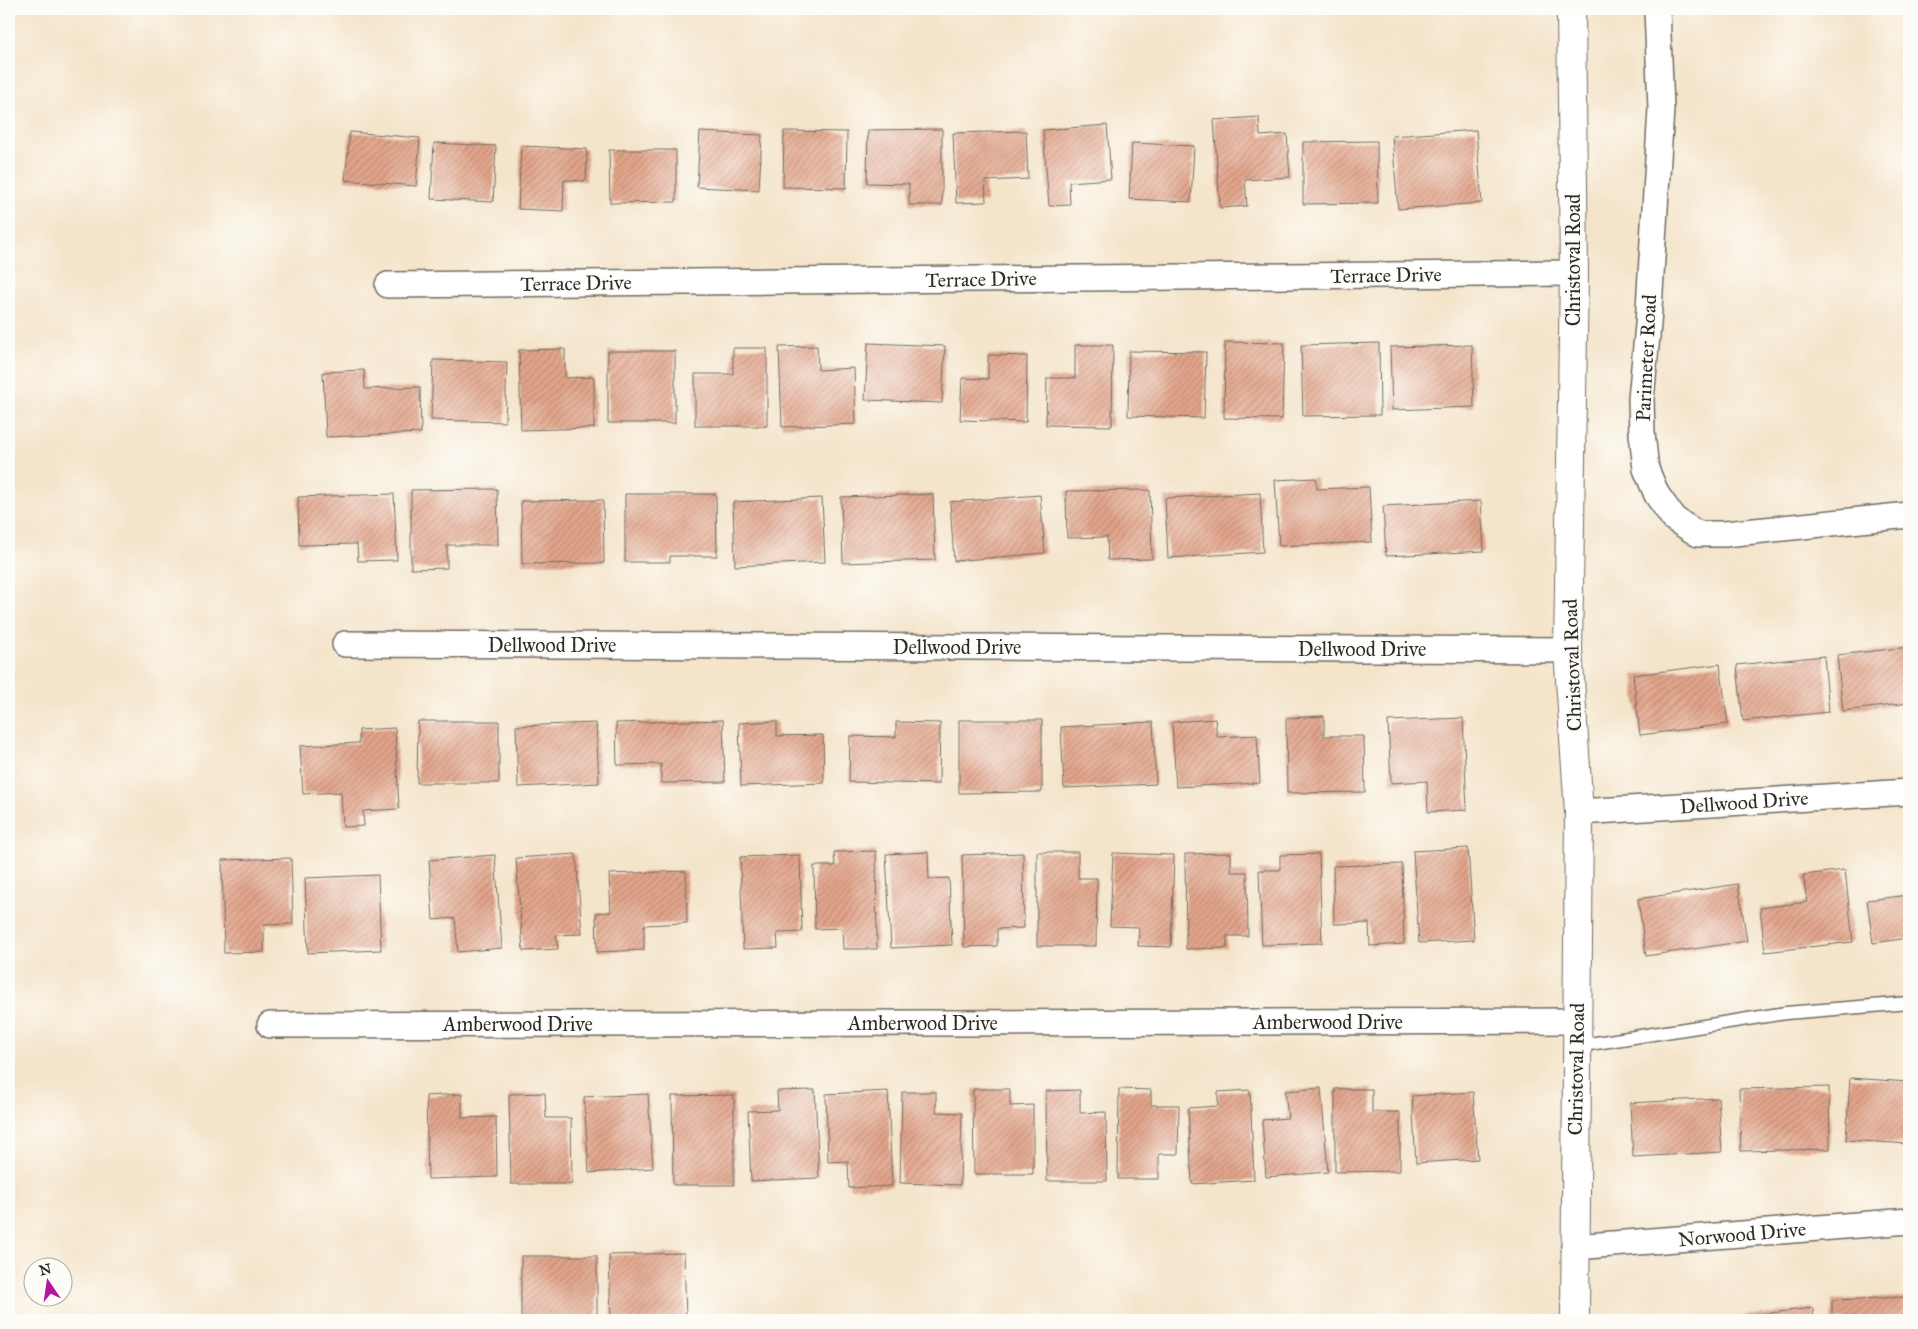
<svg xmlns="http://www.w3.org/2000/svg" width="1918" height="1329" viewBox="0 0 1918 1329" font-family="'IM FELL Great Primer',serif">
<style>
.building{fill:url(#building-hatch)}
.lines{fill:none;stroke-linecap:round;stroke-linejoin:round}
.service-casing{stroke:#716c63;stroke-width:15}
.minor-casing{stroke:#716c63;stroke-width:28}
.tertiary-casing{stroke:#716c63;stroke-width:30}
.service{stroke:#fff;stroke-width:12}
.minor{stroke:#fff;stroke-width:25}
.tertiary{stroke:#fff;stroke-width:28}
.labels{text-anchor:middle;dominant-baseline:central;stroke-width:4;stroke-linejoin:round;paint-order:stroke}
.street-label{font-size:20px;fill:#2b2b2b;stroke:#fdfcf7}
</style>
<defs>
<pattern id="building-hatch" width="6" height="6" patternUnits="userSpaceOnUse" patternTransform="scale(1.25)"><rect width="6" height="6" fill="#e3a58b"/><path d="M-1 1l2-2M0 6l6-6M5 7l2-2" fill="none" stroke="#b88772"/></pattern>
</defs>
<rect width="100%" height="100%" fill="#fdfcf7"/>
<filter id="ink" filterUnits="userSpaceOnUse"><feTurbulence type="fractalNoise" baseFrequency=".02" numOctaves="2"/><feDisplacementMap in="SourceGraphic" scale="10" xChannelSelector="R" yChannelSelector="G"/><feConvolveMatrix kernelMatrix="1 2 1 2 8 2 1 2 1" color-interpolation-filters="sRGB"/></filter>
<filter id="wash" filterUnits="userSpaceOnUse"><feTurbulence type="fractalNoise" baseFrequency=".0096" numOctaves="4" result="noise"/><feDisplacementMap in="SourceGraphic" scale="20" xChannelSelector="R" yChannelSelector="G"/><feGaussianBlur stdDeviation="1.12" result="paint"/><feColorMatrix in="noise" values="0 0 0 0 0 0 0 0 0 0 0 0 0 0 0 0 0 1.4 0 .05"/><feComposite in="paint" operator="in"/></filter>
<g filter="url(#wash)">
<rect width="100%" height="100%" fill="#f4e4ca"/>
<g id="blocks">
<path class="building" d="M 1259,117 L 1260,136 L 1287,134 L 1290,177 L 1245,180 L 1247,206 L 1220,208 L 1214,120 Z
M 1107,125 L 1111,179 L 1069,182 L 1070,205 L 1049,206 L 1043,130 Z
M 942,129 L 942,205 L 909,205 L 909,184 L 867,183 L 868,130 Z
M 1476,130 L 1482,203 L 1398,209 L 1392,136 Z
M 784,131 L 847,132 L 846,188 L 783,187 Z
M 1026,131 L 1028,179 L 985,181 L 986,202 L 956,203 L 953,133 Z
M 350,132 L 420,138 L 416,186 L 345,180 Z
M 700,132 L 762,135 L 759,190 L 697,187 Z
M 1377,141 L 1378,203 L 1303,204 L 1303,142 Z
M 434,143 L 496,146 L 493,202 L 431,199 Z
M 1132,143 L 1194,146 L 1191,202 L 1129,199 Z
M 521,146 L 587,149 L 586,181 L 564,180 L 563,211 L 518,209 Z
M 609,150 L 676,150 L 676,202 L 610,203 Z
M 1225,342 L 1284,343 L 1282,419 L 1224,418 Z
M 868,343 L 945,346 L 942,403 L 865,400 Z
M 1379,343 L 1380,415 L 1303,416 L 1301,345 Z
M 1075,345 L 1113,345 L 1112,426 L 1046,425 L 1047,378 L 1075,378 Z
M 1472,345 L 1474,407 L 1392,410 L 1390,347 Z
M 817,346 L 818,370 L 854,368 L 856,424 L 782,427 L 779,347 Z
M 733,348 L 767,348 L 767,426 L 695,426 L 695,374 L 733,374 Z
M 565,349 L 565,378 L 594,377 L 594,428 L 521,430 L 519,350 Z
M 608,351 L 675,351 L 675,423 L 608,423 Z
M 1129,351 L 1206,352 L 1204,418 L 1128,416 Z
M 988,355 L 1027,356 L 1026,422 L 960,420 L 962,378 L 988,379 Z
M 433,360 L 507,362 L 505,422 L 431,420 Z
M 364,370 L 365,389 L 420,387 L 421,433 L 326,437 L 323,372 Z
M 1316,478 L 1317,489 L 1369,487 L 1372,542 L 1279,546 L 1275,480 Z
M 497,489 L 498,545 L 447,545 L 447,568 L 411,569 L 411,490 Z
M 1150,490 L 1152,559 L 1108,560 L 1107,537 L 1067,538 L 1066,491 Z
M 1260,493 L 1263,552 L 1168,558 L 1165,498 Z
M 394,494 L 397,560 L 358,561 L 357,544 L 299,545 L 298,497 Z
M 625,494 L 716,494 L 717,556 L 670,556 L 670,562 L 625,562 Z
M 933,494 L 935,560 L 843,563 L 841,497 Z
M 1040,495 L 1045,553 L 954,561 L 950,502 Z
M 822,498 L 825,562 L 735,566 L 733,502 Z
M 603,500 L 604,563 L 522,564 L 521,501 Z
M 1481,501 L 1484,551 L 1386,556 L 1383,506 Z
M 1909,647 L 1909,703 L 1843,711 L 1837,655 Z
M 1824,656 L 1829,712 L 1743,721 L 1737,665 Z
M 1720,664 L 1728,724 L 1640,735 L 1633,675 Z
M 1324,716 L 1324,736 L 1364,736 L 1365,792 L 1287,793 L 1286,718 Z
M 1463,718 L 1467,810 L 1428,812 L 1427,781 L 1391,783 L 1388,721 Z
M 1215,719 L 1217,737 L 1257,735 L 1260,783 L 1176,787 L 1172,722 Z
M 723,720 L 725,782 L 661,783 L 661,764 L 617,765 L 616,723 Z
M 959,720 L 1042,720 L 1042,792 L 959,793 Z
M 418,721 L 499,721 L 499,783 L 417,783 Z
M 777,721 L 777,736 L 823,735 L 824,783 L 741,786 L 739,723 Z
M 896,722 L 940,723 L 939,784 L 849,782 L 850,736 L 896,737 Z
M 1153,722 L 1156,784 L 1064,788 L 1061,727 Z
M 596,723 L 599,783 L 518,787 L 516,726 Z
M 395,728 L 399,809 L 363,811 L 364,826 L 343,827 L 341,792 L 303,794 L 300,746 L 359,743 L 359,730 Z
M 1468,848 L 1474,940 L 1419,943 L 1413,851 Z
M 876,851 L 877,949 L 843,949 L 842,928 L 815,929 L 814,866 L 835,866 L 834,852 Z
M 928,852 L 929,879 L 949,878 L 952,945 L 891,948 L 886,854 Z
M 1037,852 L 1078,852 L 1078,878 L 1097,878 L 1096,946 L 1037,946 Z
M 1023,853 L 1024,928 L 997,929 L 997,946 L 964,947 L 962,855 Z
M 1113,853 L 1174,855 L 1171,947 L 1138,946 L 1139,927 L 1110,926 Z
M 1231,853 L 1231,872 L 1247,872 L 1248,936 L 1227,936 L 1227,948 L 1186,949 L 1185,854 Z
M 576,854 L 582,934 L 556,935 L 558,949 L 523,951 L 516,858 Z
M 1319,854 L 1322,943 L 1262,945 L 1259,870 L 1280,870 L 1280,855 Z
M 495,855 L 502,948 L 458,952 L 455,918 L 433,920 L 429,860 Z
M 800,855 L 802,932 L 777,933 L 778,948 L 743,949 L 740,857 Z
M 291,858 L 293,924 L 264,925 L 264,952 L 224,953 L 222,860 Z
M 1402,864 L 1404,944 L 1370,946 L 1369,923 L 1334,924 L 1333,866 Z
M 1909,864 L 1909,888 L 1908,888 L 1905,865 Z
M 1845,870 L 1853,942 L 1765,952 L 1760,908 L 1807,902 L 1803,875 Z
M 686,871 L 687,923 L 644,925 L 644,950 L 597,952 L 596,913 L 611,912 L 609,874 Z
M 378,875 L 381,950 L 308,953 L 305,878 Z
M 1738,884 L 1747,941 L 1646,956 L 1638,899 Z
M 1909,895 L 1909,938 L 1873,943 L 1867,900 Z
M 1850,1078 L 1909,1082 L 1909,1144 L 1846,1140 Z
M 1829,1087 L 1830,1149 L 1741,1151 L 1739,1089 Z
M 1321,1088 L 1328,1172 L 1266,1177 L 1262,1120 L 1288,1118 L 1285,1091 Z
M 973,1089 L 1010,1089 L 1010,1106 L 1033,1105 L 1033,1174 L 974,1174 Z
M 1119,1089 L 1151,1090 L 1151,1105 L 1179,1105 L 1178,1154 L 1159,1154 L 1159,1179 L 1118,1179 Z
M 1335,1089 L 1372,1089 L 1372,1112 L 1400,1112 L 1400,1171 L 1335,1172 Z
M 815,1090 L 819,1178 L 751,1181 L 748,1111 L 778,1110 L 777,1091 Z
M 1080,1090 L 1080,1113 L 1106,1112 L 1107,1181 L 1047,1181 L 1046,1091 Z
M 1250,1090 L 1254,1180 L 1192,1184 L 1188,1108 L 1218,1106 L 1218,1092 Z
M 888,1091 L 892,1186 L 849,1188 L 848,1161 L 828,1162 L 826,1094 Z
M 902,1092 L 936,1092 L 936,1112 L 962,1113 L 960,1185 L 900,1183 Z
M 1473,1092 L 1478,1159 L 1416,1163 L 1412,1096 Z
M 545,1093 L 546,1118 L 571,1118 L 572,1184 L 511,1184 L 509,1094 Z
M 462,1094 L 462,1118 L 496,1117 L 497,1177 L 428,1179 L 426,1096 Z
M 648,1094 L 653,1168 L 589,1173 L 584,1097 Z
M 734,1095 L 734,1185 L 673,1185 L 672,1096 Z
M 1718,1098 L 1722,1152 L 1633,1157 L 1630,1103 Z
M 684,1253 L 686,1320 L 611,1320 L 609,1255 Z
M 521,1256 L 597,1256 L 597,1320 L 521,1320 Z
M 1906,1297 L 1906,1320 L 1832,1320 L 1832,1300 Z
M 1813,1308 L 1814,1320 L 1729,1320 L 1729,1318 Z
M 1673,1314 L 1674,1320 L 1633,1320 L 1633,1319 Z"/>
</g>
</g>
<g filter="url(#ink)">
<use href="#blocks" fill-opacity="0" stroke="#716c63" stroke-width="1"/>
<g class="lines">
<defs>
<path id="service" d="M 1577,1046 L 1786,1013 L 1909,1003"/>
<path id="minor" d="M 1657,9 L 1661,109 L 1648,325 L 1641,399 L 1642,433 L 1646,469 L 1657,495 L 1674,519 L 1698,534 L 1725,534 L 1909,515
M 388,285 L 1574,273
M 345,644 L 1568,650
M 1579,812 L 1909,792
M 270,1025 L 1577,1021
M 1574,1247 L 1909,1221"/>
<path id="tertiary" d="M 1571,9 L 1574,273 L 1568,650 L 1579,812 L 1575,1320"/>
</defs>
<use href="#service" class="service-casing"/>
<use href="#minor" class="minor-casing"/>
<use href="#tertiary" class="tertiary-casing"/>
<use href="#service" class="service"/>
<use href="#minor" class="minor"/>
<use href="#tertiary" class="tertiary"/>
</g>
</g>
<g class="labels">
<g class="street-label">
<text transform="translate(1573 260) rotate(-90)">Christoval Road</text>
<text transform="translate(1386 275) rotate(-1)">Terrace Drive</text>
<text transform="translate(981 279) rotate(-1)">Terrace Drive</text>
<text transform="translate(576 283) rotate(-1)">Terrace Drive</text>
<text transform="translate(1646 358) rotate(-87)">Parimeter Road</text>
<text x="552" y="645">Dellwood Drive</text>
<text x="957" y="647">Dellwood Drive</text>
<text x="1362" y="649">Dellwood Drive</text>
<text transform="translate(1572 665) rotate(-92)">Christoval Road</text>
<text transform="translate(1744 802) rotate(-4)">Dellwood Drive</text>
<text x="1328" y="1022">Amberwood Drive</text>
<text x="923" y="1023">Amberwood Drive</text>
<text x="518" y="1024">Amberwood Drive</text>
<text transform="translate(1576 1069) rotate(-89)">Christoval Road</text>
<text transform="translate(1742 1234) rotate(-5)">Norwood Drive</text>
</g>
</g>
<rect width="1918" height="1329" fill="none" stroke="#fdfcf7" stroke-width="30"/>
<g transform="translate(48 1282) rotate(347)"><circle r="24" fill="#fdfcf7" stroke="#a9a8a5"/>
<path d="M0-4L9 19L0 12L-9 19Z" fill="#b5179e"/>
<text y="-8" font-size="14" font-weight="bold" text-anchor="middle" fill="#2b2b2b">N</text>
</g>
</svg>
